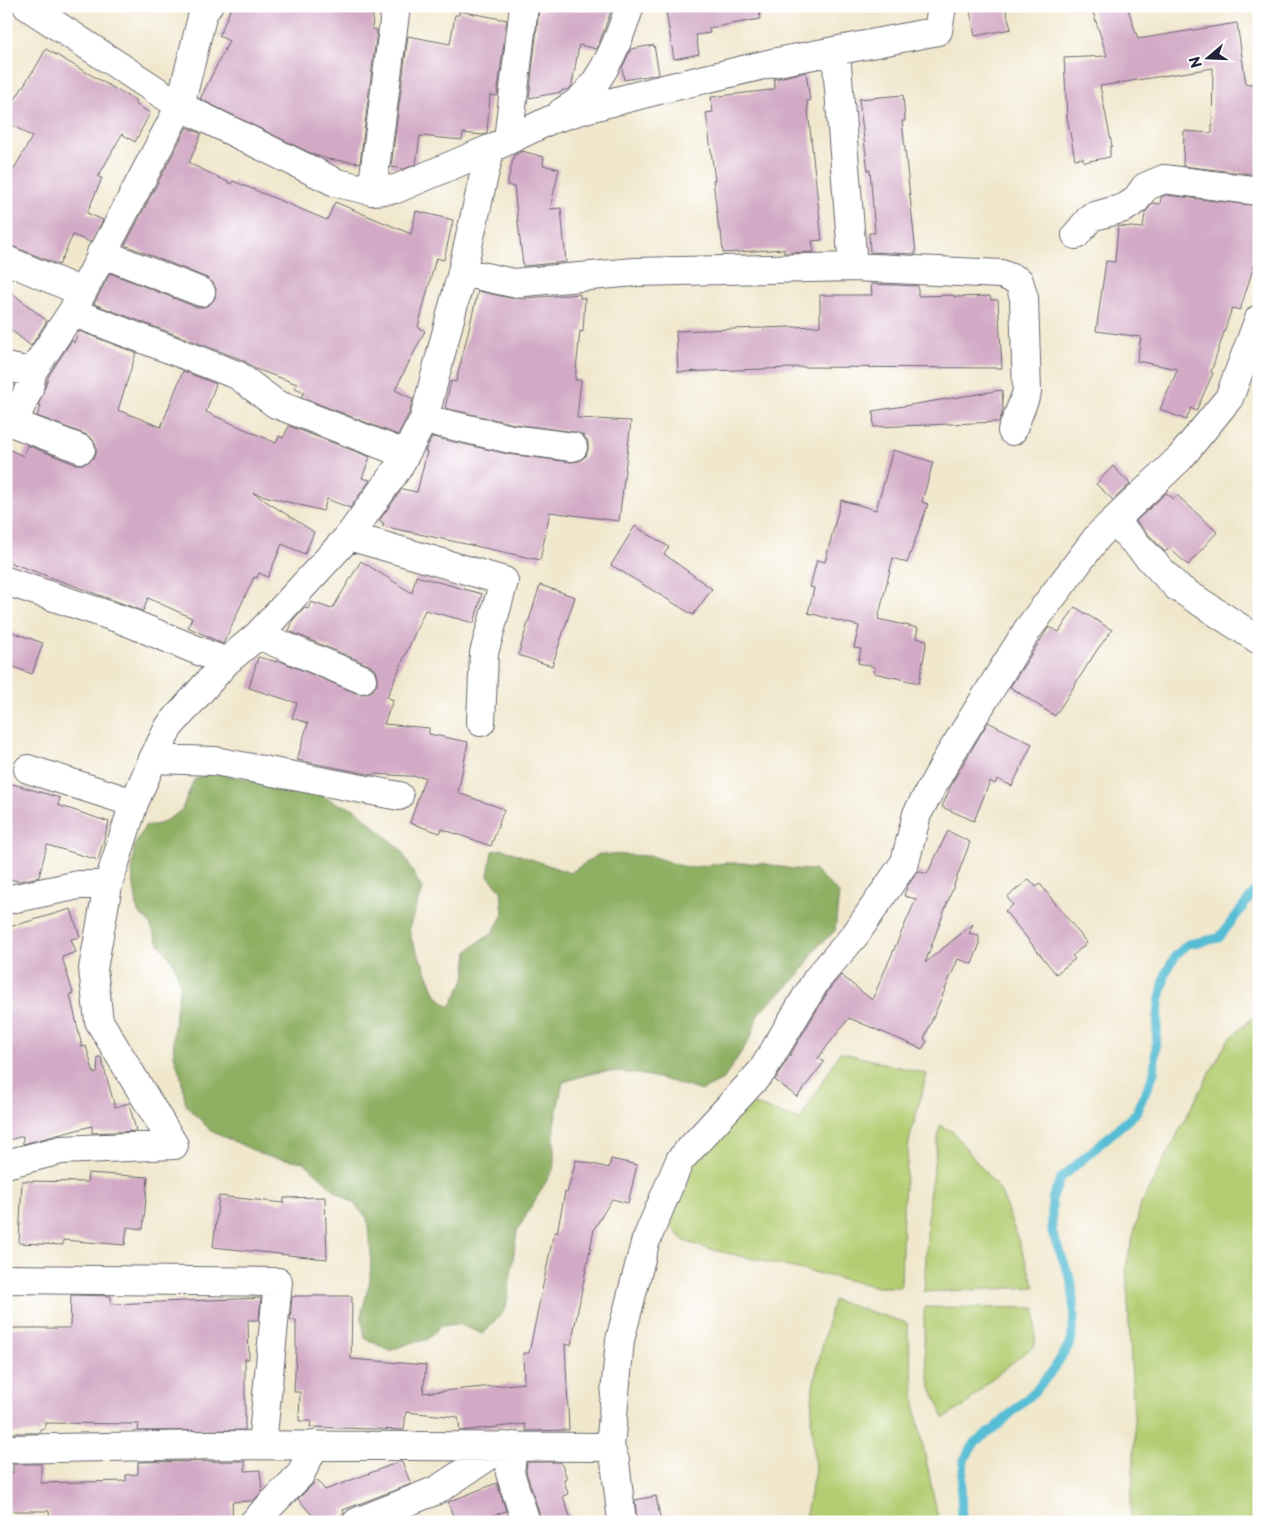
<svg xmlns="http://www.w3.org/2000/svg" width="1265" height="1528" viewBox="0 0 1265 1528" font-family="'Playpen Sans',sans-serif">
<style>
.green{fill:#b4cd72;stroke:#6b7856}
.forest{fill:#8fb064;stroke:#586950}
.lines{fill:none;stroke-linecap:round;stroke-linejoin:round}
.stream{stroke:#56bdd4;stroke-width:9}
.building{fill:#d3aac6}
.minor-casing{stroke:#6a676e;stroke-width:30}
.minor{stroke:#fff;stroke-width:28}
</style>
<rect width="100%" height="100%" fill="#fff"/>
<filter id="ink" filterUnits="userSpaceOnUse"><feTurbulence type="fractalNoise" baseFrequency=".02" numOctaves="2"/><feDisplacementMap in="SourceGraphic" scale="10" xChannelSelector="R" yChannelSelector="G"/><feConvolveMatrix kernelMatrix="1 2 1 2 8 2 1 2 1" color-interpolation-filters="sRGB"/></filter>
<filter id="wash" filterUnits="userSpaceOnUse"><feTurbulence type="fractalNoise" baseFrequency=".0096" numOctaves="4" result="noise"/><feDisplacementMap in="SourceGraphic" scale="20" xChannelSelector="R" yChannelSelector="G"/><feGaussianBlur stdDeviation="1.12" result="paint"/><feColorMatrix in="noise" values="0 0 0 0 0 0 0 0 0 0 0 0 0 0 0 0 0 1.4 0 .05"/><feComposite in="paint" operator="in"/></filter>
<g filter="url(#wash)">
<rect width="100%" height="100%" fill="#f0e7cc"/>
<path class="green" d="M 1259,1012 L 1259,1522 L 1130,1522 L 1135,1438 L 1126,1266 L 1141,1204 L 1192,1106 L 1228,1040 Z
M 840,1052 L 927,1074 L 909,1141 L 903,1209 L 901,1287 L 878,1287 L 709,1249 L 684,1241 L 670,1225 L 693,1159 L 753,1104 L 800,1120 Z
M 940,1125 L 953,1132 L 1001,1192 L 1035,1287 L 924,1292 L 929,1197 Z
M 833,1300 L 907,1323 L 916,1412 L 939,1522 L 804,1522 L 815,1470 L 811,1420 L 813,1386 Z
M 924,1307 L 1036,1308 L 1035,1345 L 989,1381 L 965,1406 L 944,1418 L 930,1385 L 924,1346 Z"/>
<path class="forest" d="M 212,772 L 238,777 L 293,792 L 318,794 L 339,804 L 355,809 L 401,850 L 422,889 L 409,928 L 412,941 L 428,975 L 436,995 L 450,1007 L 465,979 L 468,951 L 480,941 L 492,934 L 503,914 L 501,890 L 488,876 L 492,851 L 503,849 L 570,873 L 599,854 L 651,856 L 688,868 L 724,863 L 761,863 L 792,869 L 814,870 L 839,893 L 835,931 L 817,947 L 799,975 L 758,1014 L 751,1037 L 723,1080 L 701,1091 C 669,1080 635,1070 601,1072 C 588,1073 575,1079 563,1082 L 554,1125 L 554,1168 L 517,1231 L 506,1309 L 483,1334 L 458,1324 L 441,1326 L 427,1340 L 410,1343 L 389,1351 L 365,1338 L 361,1316 L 370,1280 L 371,1254 L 367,1218 L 352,1202 L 338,1193 L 304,1162 L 266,1156 L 211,1131 L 186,1105 L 181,1077 L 174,1055 L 173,1033 L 180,983 L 173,962 L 158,942 L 149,922 L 138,913 L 132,872 L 134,847 L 145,826 L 160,824 L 181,811 L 194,780 Z"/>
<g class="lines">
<path class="stream" d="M 962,1522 L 961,1491 L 964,1460 L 976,1441 L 993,1430 L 1037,1389 L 1053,1370 L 1071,1342 L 1074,1318 L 1072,1283 L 1052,1232 L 1052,1199 L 1061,1178 L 1136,1113 L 1154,1073 L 1159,1003 L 1166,972 L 1176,955 L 1188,944 L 1219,938 L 1259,886"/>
</g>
<g id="blocks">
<path class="building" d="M 232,6 L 348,6 L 373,15 L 372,29 L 377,30 L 360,163 L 327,159 L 308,152 L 200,99 L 229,41 L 219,36 Z
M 544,6 L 557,6 L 583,10 L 584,6 L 613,6 L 597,49 L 579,45 L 572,85 L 570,88 L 567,90 L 562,90 L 562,92 L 529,98 L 539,10 L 543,11 Z
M 665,6 L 759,6 L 760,19 L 709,28 L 710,33 L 696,35 L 699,54 L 674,59 Z
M 969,6 L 1005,6 L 1011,29 L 975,36 Z
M 1091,6 L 1127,6 L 1138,39 L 1237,23 L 1246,84 L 1259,84 L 1259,175 L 1183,166 L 1184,131 L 1212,133 L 1213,68 L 1100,86 L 1112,146 L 1110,147 L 1110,157 L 1084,162 L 1083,158 L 1075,159 L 1067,117 L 1064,58 L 1107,56 Z
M 459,11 L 507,20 L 497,96 L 490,95 L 487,133 L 483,135 L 463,133 L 462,140 L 420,136 L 416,164 L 404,169 L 391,167 L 408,36 L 450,44 L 455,15 L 459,15 Z
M 654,45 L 659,74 L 624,80 L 622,68 L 631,49 Z
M 46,49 L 136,101 L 135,104 L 150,113 L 135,142 L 122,134 L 98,177 L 102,178 L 87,213 L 103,220 L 92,240 L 90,242 L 73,235 L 59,265 L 12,246 L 6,245 L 6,183 L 32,137 L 6,121 L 6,114 L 32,72 L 33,72 Z
M 806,72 L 810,101 L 807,101 L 822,240 L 812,241 L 814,252 L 784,253 L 784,249 L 723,253 L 721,231 L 719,231 L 713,180 L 715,180 L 706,113 L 713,112 L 711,97 L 771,90 L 775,88 L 774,79 Z
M 903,95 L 905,121 L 902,121 L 916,254 L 870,252 L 869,233 L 875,233 L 870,170 L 868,171 L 859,99 Z
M 187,127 L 201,134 L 189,163 L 232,184 L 233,181 L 327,220 L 335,202 L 411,234 L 416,211 L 453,220 L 444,260 L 436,258 L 418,327 L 425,331 L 395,390 L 413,399 L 409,413 L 398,435 L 301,397 L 304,392 L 295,388 L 297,384 L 256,369 L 243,360 L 94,304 L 110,273 L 196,307 L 204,307 L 210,304 L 215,298 L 216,289 L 213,283 L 207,278 L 125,245 Z
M 522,151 L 544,157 L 543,165 L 559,169 L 550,209 L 561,208 L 566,262 L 523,266 L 514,187 L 507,185 L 514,155 Z
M 1166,195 L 1259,206 L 1259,250 L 1240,310 L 1232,308 L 1211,372 L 1213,373 L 1196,411 L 1191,408 L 1186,420 L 1160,409 L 1178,369 L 1137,361 L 1141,337 L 1096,331 L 1106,261 L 1115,262 L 1118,226 L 1143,228 L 1145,213 L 1153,203 L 1160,204 L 1161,197 Z
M 871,284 L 918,286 L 918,296 L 954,295 L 954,297 L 990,296 L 991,300 L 998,300 L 1002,368 L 794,367 L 794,368 L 678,372 L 676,331 L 820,326 L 820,295 L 872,295 Z
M 6,288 L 47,321 L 31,346 L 6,326 Z
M 478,291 L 510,298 L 526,299 L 526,298 L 580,294 L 580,298 L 585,298 L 583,332 L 580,331 L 575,380 L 581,380 L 577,418 L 631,421 L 619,521 L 550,512 L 540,560 L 382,526 L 384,523 L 379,521 L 402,489 L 417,492 L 427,452 L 425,451 L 432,437 L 508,454 L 571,462 L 579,461 L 586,456 L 588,449 L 588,441 L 583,435 L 575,432 L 514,424 L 445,408 L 451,381 L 456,382 Z
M 79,331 L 136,353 L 118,410 L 161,427 L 183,371 L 216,384 L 206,412 L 276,443 L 279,436 L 283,438 L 289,426 L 370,457 L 362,478 L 370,480 L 350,508 L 327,499 L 323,511 L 253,493 L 314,532 L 305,554 L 282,544 L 268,577 L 259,573 L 257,578 L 254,577 L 223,644 L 188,627 L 192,618 L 148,598 L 143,611 L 6,561 L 6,448 L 23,456 L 27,445 L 75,464 L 83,464 L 90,461 L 96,454 L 96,446 L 93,440 L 87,435 L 37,416 L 41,406 L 38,406 L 49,375 L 72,340 L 74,343 Z
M 1002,390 L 1003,410 L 999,422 L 874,427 L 873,411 Z
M 893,450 L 933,462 L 922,502 L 928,504 L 907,563 L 893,558 L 878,619 L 918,628 L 916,638 L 927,640 L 919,683 L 874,673 L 875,667 L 858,663 L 861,649 L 854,648 L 859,626 L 808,613 L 814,588 L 810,587 L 817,560 L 825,562 L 841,500 L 876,510 Z
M 1113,466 L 1130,484 L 1113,500 L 1096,484 Z
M 1166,493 L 1174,499 L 1177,495 L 1217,532 L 1188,565 L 1169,548 L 1165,552 L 1136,521 Z
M 635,526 L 669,547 L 664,554 L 712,589 L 693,615 L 611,565 Z
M 361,561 L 412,593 L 416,576 L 482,594 L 474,623 L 425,610 L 387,697 L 393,700 L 384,724 L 429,728 L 429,734 L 468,742 L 458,793 L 504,809 L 491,846 L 442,829 L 440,833 L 410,823 L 425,777 L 374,774 L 373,775 L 297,760 L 308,723 L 292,718 L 297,703 L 249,688 L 258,657 L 277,662 L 278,660 L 356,693 L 364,694 L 372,691 L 377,685 L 377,677 L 375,670 L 369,665 L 289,631 L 293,620 L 304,608 L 308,609 L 311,602 L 332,609 Z
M 540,585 L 575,597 L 552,666 L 518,655 Z
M 1075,607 L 1112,630 L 1097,650 L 1055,716 L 1010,687 L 1049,627 L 1059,632 Z
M 6,630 L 43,643 L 32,674 L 6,664 Z
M 988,722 L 1032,744 L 1012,786 L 997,779 L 995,784 L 990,781 L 974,821 L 942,807 L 953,781 Z
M 6,782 L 60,798 L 58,805 L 109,822 L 98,860 L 47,845 L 39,877 L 19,881 L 6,879 Z
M 948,831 L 970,842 L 925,963 L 973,924 L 969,933 L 979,936 L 979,946 L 972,964 L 958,959 L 924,1039 L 927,1041 L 922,1049 L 849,1018 L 818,1058 L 824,1062 L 797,1097 L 775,1080 L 830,988 L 841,975 L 872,1000 L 916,899 L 904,896 L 907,887 L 918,871 L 927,874 Z
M 1029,879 L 1036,887 L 1040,884 L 1087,943 L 1072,956 L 1075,959 L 1056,974 L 1005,911 L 1013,905 L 1007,897 Z
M 71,909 L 80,937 L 71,939 L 76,952 L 62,957 L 73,993 L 70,994 L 82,1047 L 86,1046 L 94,1074 L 97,1073 L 98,1057 L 101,1057 L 115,1107 L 129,1103 L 136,1131 L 92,1133 L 92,1126 L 23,1144 L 23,1136 L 6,1141 L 6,928 Z
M 611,1159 L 637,1165 L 628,1203 L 612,1199 L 594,1229 L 571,1345 L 565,1344 L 569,1430 L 526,1431 L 525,1424 L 460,1431 L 458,1417 L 406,1412 L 404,1430 L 310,1427 L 311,1421 L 299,1421 L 300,1392 L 294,1392 L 296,1355 L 296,1320 L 290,1320 L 292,1297 L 296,1296 L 352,1296 L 351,1359 L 426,1365 L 423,1393 L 524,1383 L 523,1353 L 529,1353 L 554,1232 L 557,1233 L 565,1192 L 567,1193 L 576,1160 L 609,1168 Z
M 88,1173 L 148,1177 L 143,1229 L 127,1227 L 125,1245 L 63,1240 L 63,1245 L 19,1243 L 22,1181 L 87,1182 Z
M 219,1196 L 284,1203 L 284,1198 L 325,1197 L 327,1259 L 213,1247 Z
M 71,1295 L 111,1296 L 111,1304 L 261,1298 L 259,1320 L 248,1320 L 249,1359 L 245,1359 L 245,1430 L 138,1431 L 139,1424 L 45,1423 L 45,1429 L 40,1429 L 40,1433 L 12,1433 L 10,1357 L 6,1356 L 6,1328 L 70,1328 Z
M 245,1461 L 245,1471 L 260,1470 L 262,1492 L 253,1501 L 232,1502 L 233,1522 L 50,1522 L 49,1511 L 9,1511 L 9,1473 L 13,1473 L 13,1464 L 41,1464 L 41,1483 L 126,1481 L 126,1475 L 138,1474 L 138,1462 Z
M 399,1462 L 402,1462 L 411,1484 L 343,1510 L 344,1514 L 329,1522 L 318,1522 L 298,1499 L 317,1480 L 325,1490 Z
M 527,1462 L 561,1462 L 567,1479 L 564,1480 L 568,1494 L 563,1496 L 572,1522 L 542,1522 L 526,1471 Z
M 497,1483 L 506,1511 L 474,1522 L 455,1522 L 448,1502 Z
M 656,1496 L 661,1522 L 637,1522 L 635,1500 Z"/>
</g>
</g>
<g filter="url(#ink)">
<use href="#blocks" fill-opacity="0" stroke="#6a676e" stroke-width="1"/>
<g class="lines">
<defs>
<path id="minor" d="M 27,6 L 180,106 L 337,183 L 372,191 L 396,189 L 490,149 L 550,120 L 585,109 L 659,90 L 772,63 L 938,31 L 942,6
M 836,52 L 853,267
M 562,112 C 568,108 576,104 581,99 C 606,75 619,38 630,6
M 508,140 L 524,6
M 372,191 L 396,6
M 1076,235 L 1091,217 L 1124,208 L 1135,201 L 1145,187 L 1164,179 L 1259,191
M 101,253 L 201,292
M 6,260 L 82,292
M 462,272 L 513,283 L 635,272 L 853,267 L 1001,274 L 1019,281 L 1024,298 L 1027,392 L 1012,431
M 72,312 L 237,375 L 276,404 L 405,454
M 6,367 L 32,372 L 72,312 L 180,106 L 203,13 L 208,6
M 32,372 L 29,389 L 13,423 L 81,449
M 424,419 L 511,439 L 573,447
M 1114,521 L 1177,587 L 1259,640
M 349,536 L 504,581 L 484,653 L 481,722
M 6,581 L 123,620 L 226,662
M 258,635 L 362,679
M 153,759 L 215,761 L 399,796
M 28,769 L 134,803
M 6,900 L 79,885 L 108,885
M 6,1164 L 61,1150 L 174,1145 L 99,1021 L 93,969 L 108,885 L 134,803 L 153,759 L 169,727 L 226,662 L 258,635 L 349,536 L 398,468 L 424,419 L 462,272 L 490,149
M 6,1279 L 278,1282 L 262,1445
M 513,1446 L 510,1473 L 526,1522
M 6,1449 L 206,1445 L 610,1447
M 254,1522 L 300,1475 L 315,1445
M 357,1522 L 437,1490 L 504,1446
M 622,1522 L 615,1461 L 610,1447 L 620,1340 L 645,1243 L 680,1160 L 762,1071 L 817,979 L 855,935 L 905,862 L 917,814 L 949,756 L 1028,629 L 1098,536 L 1180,458 L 1229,398 L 1259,319"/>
</defs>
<use href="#minor" class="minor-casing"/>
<use href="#minor" class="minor"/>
</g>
</g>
<rect width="1265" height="1528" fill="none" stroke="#fff" stroke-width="25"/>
<g transform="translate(1208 58) rotate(251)" stroke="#ffffff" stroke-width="4" paint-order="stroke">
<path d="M0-4L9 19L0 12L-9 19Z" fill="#22223b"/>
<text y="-8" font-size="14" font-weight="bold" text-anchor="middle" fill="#22223b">N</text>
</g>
</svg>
